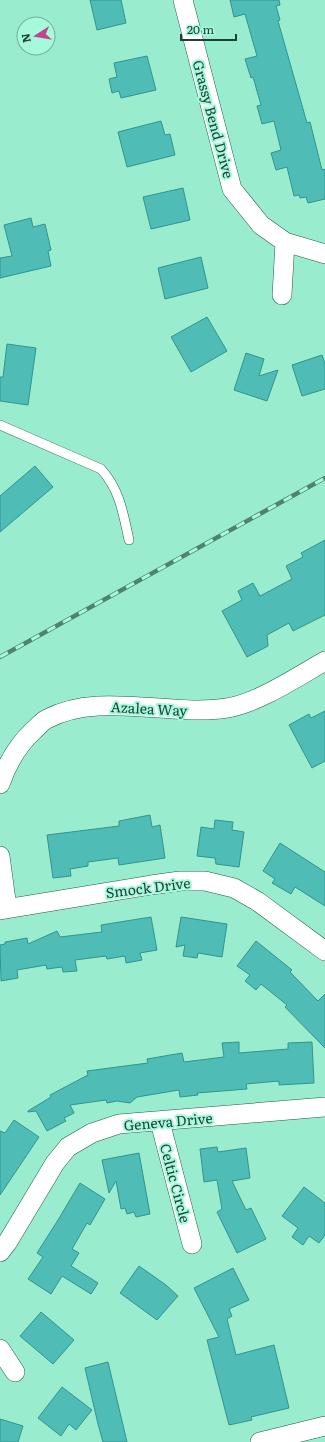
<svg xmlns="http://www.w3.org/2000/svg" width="325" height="1442" viewBox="0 0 325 1442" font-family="Literata,serif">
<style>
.building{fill:#4fbcb6;stroke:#31948e}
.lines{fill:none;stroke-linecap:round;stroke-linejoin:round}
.service-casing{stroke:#1d5d4a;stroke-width:10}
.minor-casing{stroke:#1d5d4a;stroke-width:20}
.service{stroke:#fff;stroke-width:9}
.minor{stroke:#fff;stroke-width:19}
.rail-casing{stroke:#4f8371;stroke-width:4.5}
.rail{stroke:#a7f9dc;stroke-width:3;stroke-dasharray:9;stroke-linecap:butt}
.labels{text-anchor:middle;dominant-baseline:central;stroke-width:4;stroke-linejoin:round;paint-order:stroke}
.street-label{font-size:14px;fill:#1f4136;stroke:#a7f9dc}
</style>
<rect width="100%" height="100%" fill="#9aeccf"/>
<path class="building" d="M 90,0 L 121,0 L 126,23 L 97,30 Z
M 230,0 L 279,0 L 280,5 L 276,6 L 280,20 L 278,21 L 307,123 L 310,122 L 322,170 L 325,169 L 325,199 L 308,203 L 306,197 L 300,198 L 299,195 L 294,196 L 287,167 L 276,170 L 271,153 L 281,150 L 274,121 L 262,124 L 257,106 L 261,105 L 253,77 L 251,78 L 245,59 L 257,56 L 245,14 L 234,17 Z
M 147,56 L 156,90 L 121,98 L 119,91 L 112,93 L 109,79 L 117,77 L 114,63 Z
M 161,121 L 165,135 L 170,134 L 175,155 L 127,167 L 118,132 Z
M 183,188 L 190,220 L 151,229 L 143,197 Z
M 31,218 L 33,227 L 45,224 L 51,250 L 48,251 L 51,266 L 0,278 L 0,258 L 12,256 L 4,225 Z
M 201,257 L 208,288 L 165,299 L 158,268 Z
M 207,317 L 227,351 L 191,372 L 171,337 Z
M 7,344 L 36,348 L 28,405 L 0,401 L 0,377 L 3,377 Z
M 246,353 L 264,359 L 259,376 L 278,370 L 267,401 L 234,390 Z
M 322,355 L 325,364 L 325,389 L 302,396 L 292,365 Z
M 35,466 L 53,487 L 0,532 L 0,496 Z
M 325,540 L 325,615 L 293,631 L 289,623 L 267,635 L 268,646 L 247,657 L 222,611 L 242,600 L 238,591 L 253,583 L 260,596 L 292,579 L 286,566 L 303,557 L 301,553 Z
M 325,711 L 325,761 L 312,768 L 289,725 L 309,714 L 311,718 Z
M 150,815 L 152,827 L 160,825 L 165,858 L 119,865 L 118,858 L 88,862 L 88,866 L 70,869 L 71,876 L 53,878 L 47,835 L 119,826 L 119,821 Z
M 215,820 L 233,822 L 232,830 L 244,832 L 239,867 L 216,864 L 215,858 L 197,856 L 201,827 L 214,829 Z
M 280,843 L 325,872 L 325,906 L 295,887 L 291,894 L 272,883 L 275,879 L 263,871 Z
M 151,917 L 157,950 L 140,953 L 142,960 L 126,963 L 125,956 L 107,959 L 106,956 L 75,960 L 77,971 L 63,972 L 62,967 L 47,969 L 46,965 L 17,970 L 18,978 L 1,981 L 0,945 L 5,944 L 5,942 L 27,938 L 28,944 L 57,931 L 60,937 L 102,932 L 101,925 Z
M 181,917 L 227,924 L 222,957 L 198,953 L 197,958 L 183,956 L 185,945 L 176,947 Z
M 256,941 L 292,970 L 290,972 L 318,1001 L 325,994 L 325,1048 L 285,1007 L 287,1005 L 261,984 L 256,990 L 245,981 L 250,975 L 237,966 Z
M 239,1042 L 239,1053 L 288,1049 L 288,1043 L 312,1042 L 314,1083 L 279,1085 L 279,1081 L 246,1084 L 247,1089 L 197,1093 L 198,1095 L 180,1097 L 179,1090 L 137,1097 L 130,1103 L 117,1101 L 107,1103 L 106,1100 L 70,1105 L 74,1113 L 64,1118 L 66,1121 L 47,1131 L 36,1111 L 28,1112 L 28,1111 L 51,1097 L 50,1095 L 88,1075 L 87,1071 L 148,1063 L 147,1059 L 182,1053 L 184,1062 L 224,1057 L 222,1043 Z
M 14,1120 L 39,1137 L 0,1195 L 0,1131 L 5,1133 Z
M 217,1147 L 218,1152 L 246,1148 L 250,1178 L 232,1181 L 246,1210 L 251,1208 L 266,1239 L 237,1253 L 217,1212 L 222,1209 L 217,1180 L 204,1182 L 200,1149 Z
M 139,1153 L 150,1214 L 136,1217 L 134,1212 L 127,1214 L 125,1208 L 121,1209 L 116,1181 L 109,1193 L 102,1160 Z
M 80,1183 L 105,1199 L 90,1225 L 87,1223 L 72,1249 L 79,1253 L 71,1266 L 98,1283 L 91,1294 L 62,1276 L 51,1294 L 28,1279 L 43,1257 L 37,1253 L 58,1220 Z
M 304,1187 L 325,1203 L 325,1235 L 319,1243 L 309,1236 L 303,1245 L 292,1237 L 298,1228 L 282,1216 Z
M 139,1266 L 166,1285 L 178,1296 L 157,1320 L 120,1293 Z
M 233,1268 L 249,1300 L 229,1309 L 232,1316 L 227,1319 L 236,1355 L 274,1345 L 289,1408 L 251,1417 L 252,1420 L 229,1425 L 207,1340 L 219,1337 L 194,1288 Z
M 41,1312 L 74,1340 L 53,1364 L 20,1336 Z
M 108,1362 L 127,1442 L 103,1442 L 98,1424 L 85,1368 Z
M 62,1387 L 92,1410 L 76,1430 L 69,1424 L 61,1436 L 38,1418 Z
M 0,1419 L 23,1426 L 18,1442 L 0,1442 Z"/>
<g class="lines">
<defs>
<path id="service" d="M 0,425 L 101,469 C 120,490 123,513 129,540"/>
<path id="minor" d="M 183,0 L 232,189 L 261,225 L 285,242 L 325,254
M 282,295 L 285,242
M 0,784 C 7,764 18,745 33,731 C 38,727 42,721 47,719 C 98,691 170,717 227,708 C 258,703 297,677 325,661
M 0,856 L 7,908
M 0,910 L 151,885 L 180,881 L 205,881 L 234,888 L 257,901 L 325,951
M 160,1122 L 192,1244
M 0,1252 L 7,1243 L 55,1163 L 68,1147 L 92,1133 L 119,1124 L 325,1107
M 0,1349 L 15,1372
M 260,1442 L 325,1426"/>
</defs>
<use href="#service" class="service-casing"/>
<use href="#minor" class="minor-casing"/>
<use href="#service" class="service"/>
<use href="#minor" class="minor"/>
<defs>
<path id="rail" d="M 0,657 L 325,478"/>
</defs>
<use href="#rail" class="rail-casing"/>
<use href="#rail" class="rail"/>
</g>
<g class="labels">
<g class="street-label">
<text transform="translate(214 119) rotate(75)">Grassy Bend Drive</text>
<text transform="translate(149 708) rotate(3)">Azalea Way</text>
<text transform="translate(148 887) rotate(-7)">Smock Drive</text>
<text transform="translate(168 1121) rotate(-5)">Geneva Drive</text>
<text transform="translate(176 1183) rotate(75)">Celtic Circle</text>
</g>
</g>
<g transform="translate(36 36) rotate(258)"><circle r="19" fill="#a7f9dc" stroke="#71af9a"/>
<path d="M0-3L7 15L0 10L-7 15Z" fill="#c5438b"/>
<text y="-6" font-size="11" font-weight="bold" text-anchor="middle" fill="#1f4136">N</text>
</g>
<path d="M181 34v6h55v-6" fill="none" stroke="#1f4136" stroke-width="2"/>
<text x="187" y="34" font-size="12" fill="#1f4136" stroke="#a7f9dc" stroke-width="3" paint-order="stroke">20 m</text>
</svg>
